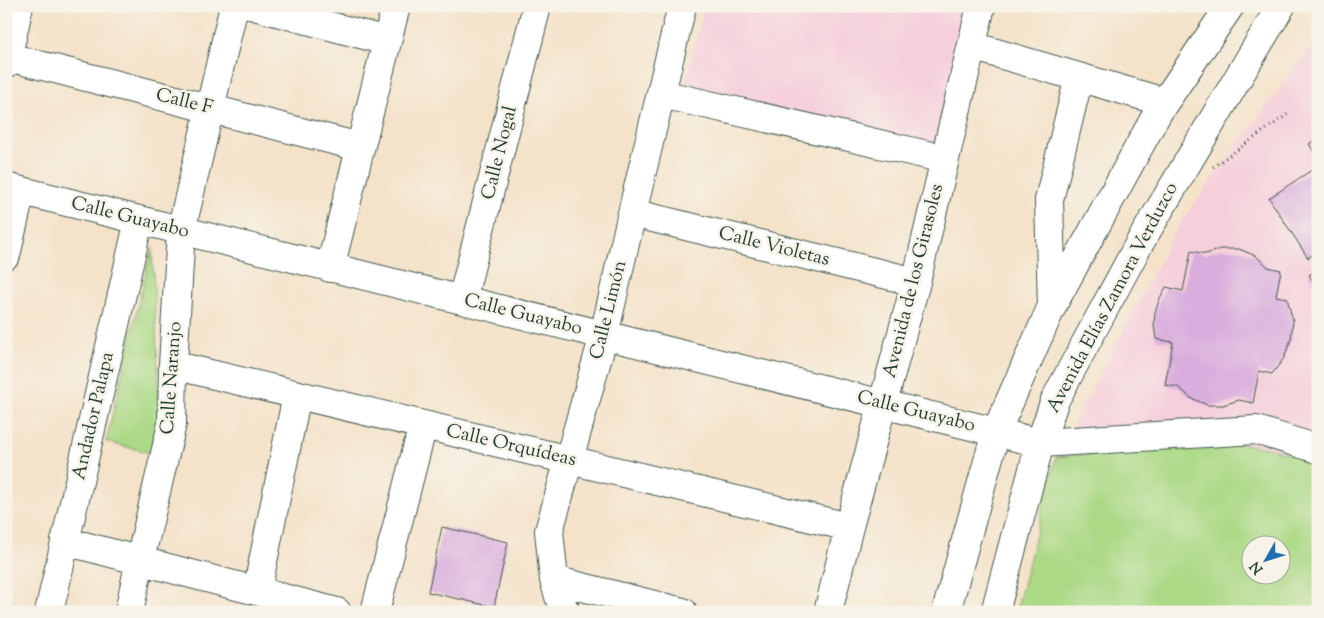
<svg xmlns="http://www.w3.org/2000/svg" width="1324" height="618" viewBox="0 0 1324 618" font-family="'Sorts Mill Goudy',serif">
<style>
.built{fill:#f5cfdb}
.green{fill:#acd986;stroke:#668b5d;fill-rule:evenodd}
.building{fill:#d9addd}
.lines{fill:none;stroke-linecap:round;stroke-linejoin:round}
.minor-casing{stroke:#3f564a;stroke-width:30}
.major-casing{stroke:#3f564a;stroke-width:30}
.path{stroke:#3f564a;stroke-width:3;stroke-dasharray:1 4;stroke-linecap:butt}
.minor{stroke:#fff;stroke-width:28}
.major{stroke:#fff;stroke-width:28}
.labels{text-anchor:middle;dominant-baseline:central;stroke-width:5;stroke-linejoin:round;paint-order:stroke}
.street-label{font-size:19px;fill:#1f3d34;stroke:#f7f3e8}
</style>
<rect width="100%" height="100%" fill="#f7f3e8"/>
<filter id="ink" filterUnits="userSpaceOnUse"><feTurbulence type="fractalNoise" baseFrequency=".02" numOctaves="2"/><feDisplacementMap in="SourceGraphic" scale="10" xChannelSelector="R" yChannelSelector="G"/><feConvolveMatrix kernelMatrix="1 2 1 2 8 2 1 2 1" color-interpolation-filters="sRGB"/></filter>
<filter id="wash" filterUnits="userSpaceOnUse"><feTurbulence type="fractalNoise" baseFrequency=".0096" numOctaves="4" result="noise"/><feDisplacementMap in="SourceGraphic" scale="20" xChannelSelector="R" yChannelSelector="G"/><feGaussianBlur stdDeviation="1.12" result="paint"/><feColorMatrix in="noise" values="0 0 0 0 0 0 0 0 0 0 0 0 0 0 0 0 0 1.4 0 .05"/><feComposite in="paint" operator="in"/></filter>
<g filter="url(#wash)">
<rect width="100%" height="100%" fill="#f4e2c9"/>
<path class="built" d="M 704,6 L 970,6 L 935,148 L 685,86 Z
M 1318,37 L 1318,462 L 1267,448 L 1226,441 L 1056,457 L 1179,224 Z"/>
<path class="green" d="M 152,247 L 160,413 L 151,453 L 106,442 Z
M 1226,441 L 1267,448 L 1318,462 L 1318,612 L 1016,612 L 1056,457 ZM 1252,546 L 1282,546 L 1282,576 L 1252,576 Z"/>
<g id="blocks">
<path class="building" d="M 1318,138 L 1318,158 L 1309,144 Z
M 1318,166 L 1318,251 L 1308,258 L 1269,198 Z
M 1220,249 L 1239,249 L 1256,256 L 1268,267 L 1281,270 L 1276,296 L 1287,298 L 1293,321 L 1291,339 L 1284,358 L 1272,374 L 1259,371 L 1253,403 L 1239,400 L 1223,405 L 1207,405 L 1191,398 L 1178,387 L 1165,385 L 1173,342 L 1156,339 L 1154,325 L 1155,312 L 1160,298 L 1166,287 L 1183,291 L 1191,251 L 1206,254 Z
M 1318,269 L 1318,289 L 1309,275 Z
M 442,527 L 508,542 L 494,607 L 428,592 Z"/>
</g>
</g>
<g filter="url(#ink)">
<use href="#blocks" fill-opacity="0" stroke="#3f564a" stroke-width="1"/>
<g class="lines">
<defs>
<path id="minor" d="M 254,6 L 387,41
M 972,46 L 1164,102
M 8,57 L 360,147
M 6,64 L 19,6
M 661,94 L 945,159
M 6,187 L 1040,443 L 1256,430 L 1318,449
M 632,213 L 916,282
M 6,255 L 21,191
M 330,268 L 396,6
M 462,300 L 537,6
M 1052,306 L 1049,200 L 1079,77
M 173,365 L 849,527
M 65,541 L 337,612
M 554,580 L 683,612
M 257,591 L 297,395
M 49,612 L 139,220
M 129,612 L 140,560 L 172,424 L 173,365 L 181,231 L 234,6
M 375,612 L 423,425
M 566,612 L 561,603 L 554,580 L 549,531 L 604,335 L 632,213 L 682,6
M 828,612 L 849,527 L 916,282 L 981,6"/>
<path id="major" d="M 946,612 L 996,432 L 1052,306 L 1158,112 L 1230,6
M 995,612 L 1040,443 L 1055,400 L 1139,244 L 1281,6"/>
</defs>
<use href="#minor" class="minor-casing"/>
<use href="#major" class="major-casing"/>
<path class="path" d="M 1213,167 L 1288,114"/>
<use href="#minor" class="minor"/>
<use href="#major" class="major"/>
</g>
</g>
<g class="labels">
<g class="street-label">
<text transform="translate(184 102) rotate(14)">Calle F</text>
<text transform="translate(500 153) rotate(-76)">Calle Nogal</text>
<text transform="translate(130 218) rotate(14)">Calle Guayabo</text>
<text transform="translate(774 247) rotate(14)">Calle Violetas</text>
<text transform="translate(914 281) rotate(-76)">Avenida de los Girasoles</text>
<text transform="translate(1113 298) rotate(-62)">Avenida Elías Zamora Verduzco</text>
<text transform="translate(609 310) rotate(-76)">Calle Limón</text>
<text transform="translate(523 315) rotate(14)">Calle Guayabo</text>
<text transform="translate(172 378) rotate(-86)">Calle Naranjo</text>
<text transform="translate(916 412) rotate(14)">Calle Guayabo</text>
<text transform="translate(94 416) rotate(-77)">Andador Palapa</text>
<text transform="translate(511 446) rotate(13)">Calle Orquídeas</text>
</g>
</g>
<rect width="1324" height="618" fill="none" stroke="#f7f3e8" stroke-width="25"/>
<g transform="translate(1266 560) rotate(231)"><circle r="24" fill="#f7f3e8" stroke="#a1aaa0"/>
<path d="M0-4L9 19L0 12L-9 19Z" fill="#1f6fb2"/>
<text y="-8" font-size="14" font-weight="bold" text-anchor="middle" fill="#1f3d34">N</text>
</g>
</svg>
